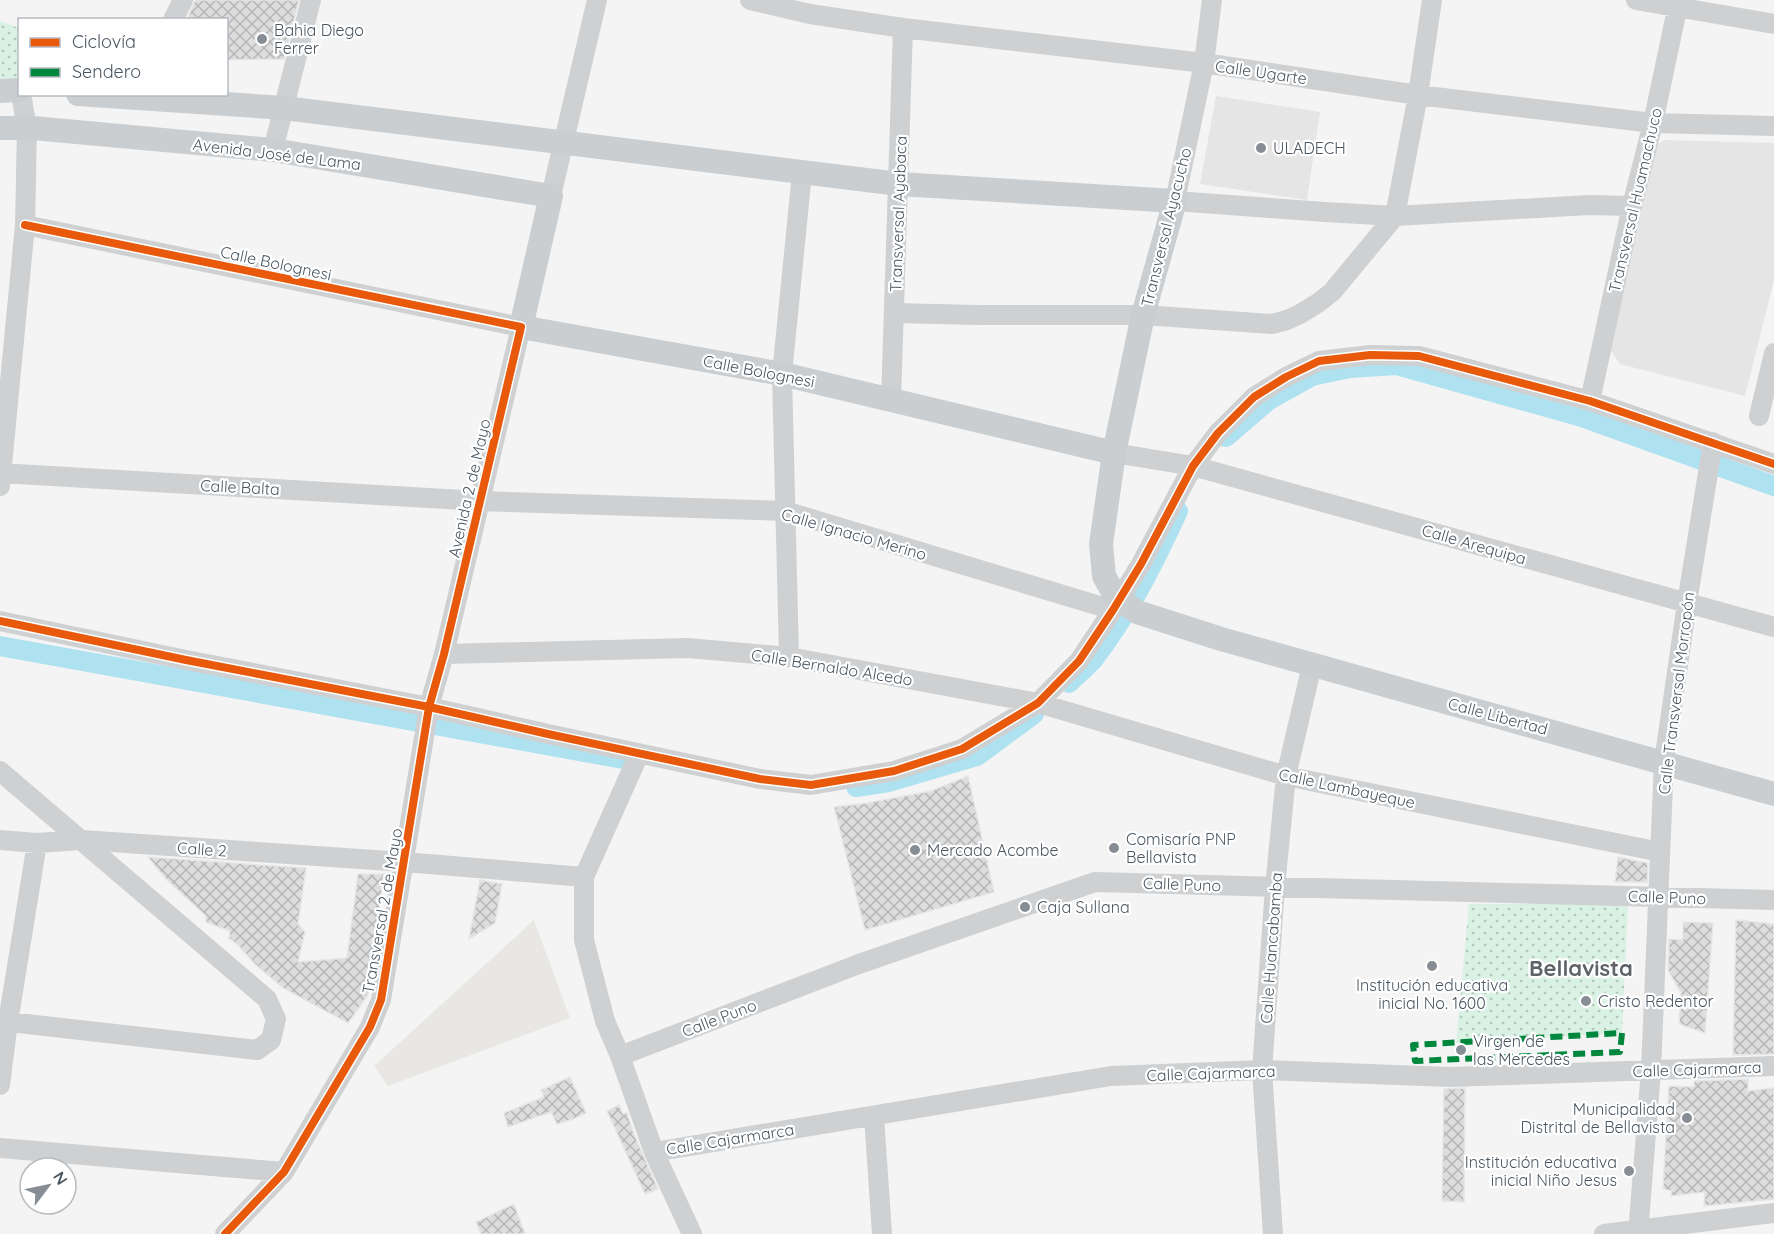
<svg xmlns="http://www.w3.org/2000/svg" width="1774" height="1234" viewBox="0 0 1774 1234" font-family="Quicksand,sans-serif">
<style>
.commercial{fill:#e8e7e3}
.education{fill:#e6e5e6}
.green{fill:url(#green-dots)}
.lines{fill:none;stroke-linecap:round;stroke-linejoin:round}
.canal{stroke:#aee2f0;stroke-width:20}
.building{fill:url(#building-cross-hatch);stroke:#e5e6e7;stroke-width:1.5}
.minor{stroke:#ced0d2;stroke-width:20}
.major{stroke:#caced1;stroke-width:24}
.quiet{stroke:#00873e;stroke-width:6;stroke-dasharray:12 6;stroke-linecap:butt}
.cycleway-casing{stroke:#fff;stroke-width:11}
.cycleway{stroke:#e8590c;stroke-width:8}
.poi-dot{fill:#868d94;stroke:#fff;stroke-width:2}
.labels{text-anchor:middle;dominant-baseline:central;stroke-width:4.5;stroke-linejoin:round;paint-order:stroke}
.poi-label{font-size:16px;fill:#4a5661;stroke:#fff;text-anchor:start}
.street-label{font-size:16px;fill:#4a5661;stroke:#fff}
.district-label{font-size:22px;font-weight:bold;fill:#5f6368;stroke:#fff}
</style>
<defs>
<pattern id="green-dots" width="8" height="8" patternUnits="userSpaceOnUse" patternTransform="scale(1.5)"><rect width="8" height="8" fill="#d9f2e3"/><path d="M2 2h.1M6 6h.1" fill="none" stroke="#b2c7bb" stroke-width="1.8" stroke-linecap="round"/></pattern>
<pattern id="building-cross-hatch" width="8" height="8" patternUnits="userSpaceOnUse" patternTransform="scale(1.5)"><rect width="8" height="8" fill="#ddddde"/><path d="M0 0l8 8M0 8l8-8" fill="none" stroke="#b5b6b7"/></pattern>
</defs>
<rect width="100%" height="100%" fill="#f4f4f4"/>
<path class="commercial" d="M 534,920 L 570,1018 L 388,1086 L 374,1066 Z"/>
<path class="education" d="M 1216,96 L 1320,112 L 1307,200 L 1200,184 Z
M 1664,140 L 1774,143 L 1774,280 L 1745,396 L 1620,364 L 1610,349 L 1656,146 Z"/>
<path class="green" d="M 0,21 L 19,28 L 19,84 L 0,82 Z
M 1469,904 L 1628,904 L 1622,1033 L 1456,1043 Z"/>
<g class="lines">
<path class="canal" d="M 1226,437 L 1269,400 L 1312,376 L 1350,368 L 1397,365 L 1582,417 L 1774,486
M 0,646 L 623,759
M 1069,683 C 1077,675 1086,668 1093,660 C 1128,615 1154,563 1178,511
M 856,787 L 889,782 L 977,756 L 1034,714"/>
</g>
<path class="building" d="M 195,0 L 299,0 L 284,59 L 226,60 L 226,20 L 187,20 Z
M 968,776 L 994,892 L 865,930 L 834,807 L 867,803 L 931,791 Z
M 148,857 L 306,868 L 298,924 L 305,932 L 298,962 L 347,958 L 358,874 L 384,874 L 368,995 L 348,1023 L 283,988 L 255,964 L 238,945 L 229,938 L 230,931 L 206,922 L 206,916 L 165,878 Z
M 1618,857 L 1648,863 L 1647,882 L 1615,882 Z
M 480,880 L 502,884 L 495,923 L 469,939 Z
M 1736,920 L 1774,924 L 1774,1054 L 1733,1055 Z
M 1683,922 L 1713,923 L 1705,1033 L 1679,1024 L 1681,993 L 1668,970 L 1669,939 L 1683,940 Z
M 570,1077 L 586,1113 L 571,1120 L 557,1124 L 551,1112 L 508,1127 L 504,1113 L 544,1097 L 541,1090 Z
M 1748,1079 L 1748,1091 L 1774,1088 L 1774,1199 L 1704,1206 L 1705,1192 L 1671,1196 L 1672,1191 L 1663,1189 L 1669,1086 L 1694,1087 L 1694,1081 Z
M 1465,1088 L 1464,1202 L 1442,1201 L 1444,1089 Z
M 619,1105 L 623,1114 L 627,1113 L 634,1134 L 658,1189 L 645,1194 L 607,1111 Z
M 514,1204 L 525,1234 L 481,1234 L 476,1222 Z"/>
<g class="lines">
<path class="minor" d="M 750,0 L 810,14 L 903,28 L 1204,63 L 1418,95 L 1653,123 L 1774,126
M 1212,0 L 1204,63 L 1175,201 L 1325,212 L 1395,216 L 1589,205 L 1632,206
M 1636,0 L 1774,24
M 173,20 L 183,0
M 273,150 L 311,0
M 551,196 L 597,0
M 25,225 L 521,327 L 444,654 L 429,707 L 381,1000 L 370,1027 L 284,1172 L 225,1234
M 894,313 L 978,315 L 1143,315 L 1272,324 L 1287,320 L 1300,314 L 1318,303 L 1332,292 L 1395,216 L 1418,95 L 1432,0
M 891,401 L 903,28
M 1590,401 L 1632,206 L 1653,123 L 1679,0
M 1759,416 L 1774,353
M 1114,453 L 1193,466 L 1774,627
M 0,473 L 480,501 L 785,511 L 1113,610
M 0,486 L 25,225 L 27,128 L 21,94
M 0,621 L 186,660 L 429,707 L 548,734 L 760,779 L 811,785 L 894,771 L 962,749 L 1038,703 L 1079,661 L 1113,610 L 1141,564 L 1193,466 L 1218,433 L 1254,397 L 1286,377 L 1319,361 L 1370,355 L 1419,356 L 1590,401 L 1774,464
M 444,654 L 688,648 L 789,657 L 1038,703 L 1286,776 L 1660,852
M 789,657 L 782,374 L 802,173
M 639,754 L 584,877 L 584,940 L 605,1021 L 620,1056 L 654,1152 L 692,1234
M 0,771 L 267,999 L 276,1019 L 271,1040 L 257,1050 L 0,1021
M 0,840 L 37,843 L 82,840 L 404,862 L 584,877
M 620,1056 L 859,964 L 1095,882 L 1774,900
M 0,1085 L 8,1022 L 37,843
M 874,1116 L 882,1234
M 0,1148 L 284,1172
M 654,1152 L 1111,1076 L 1262,1070 L 1450,1077 L 1774,1066
M 1273,1234 L 1262,1070 L 1275,887 L 1286,776 L 1312,665
M 1604,1234 L 1774,1213
M 1638,1234 L 1651,1070 L 1664,762 L 1687,603 L 1713,442"/>
<path class="major" d="M 0,91 L 20,90
M 78,94 L 284,108 L 899,184 L 1175,201 L 1143,315 L 1114,453 L 1101,544 L 1104,576 L 1115,596 L 1137,612 L 1221,639 L 1774,794
M 0,128 L 33,128 L 273,150 L 551,196 L 521,327 L 782,374 L 1114,453"/>
<path class="quiet" d="M 1622,1033 L 1620,1052 L 1415,1061 L 1413,1045 Z"/>
<defs>
<path id="cycleway" d="M 25,225 L 521,327 L 444,654 L 429,707 L 381,1000 L 370,1027 L 284,1172 L 225,1234
M 0,621 L 186,660 L 429,707 L 548,734 L 760,779 L 811,785 L 894,771 L 962,749 L 1038,703 L 1079,661 L 1113,610 L 1141,564 L 1193,466 L 1218,433 L 1254,397 L 1286,377 L 1319,361 L 1370,355 L 1419,356 L 1590,401 L 1774,464"/>
</defs>
<use href="#cycleway" class="cycleway-casing"/>
<use href="#cycleway" class="cycleway"/>
</g>
<g class="poi-dot">
<circle cx="262" cy="39" r="6"/>
<circle cx="1261" cy="148" r="6"/>
<circle cx="1114" cy="848" r="6"/>
<circle cx="915" cy="850" r="6"/>
<circle cx="1025" cy="907" r="6"/>
<circle cx="1432" cy="966" r="6"/>
<circle cx="1586" cy="1001" r="6"/>
<circle cx="1461" cy="1050" r="6"/>
<circle cx="1687" cy="1118" r="6"/>
<circle cx="1629" cy="1171" r="6"/>
</g>
<g class="labels">
<g class="poi-label">
<text x="274" y="30">Bahia Diego<tspan x="274" dy="18">Ferrer</tspan></text>
<text x="1273" y="148">ULADECH</text>
<text x="1126" y="839">Comisaría PNP<tspan x="1126" dy="18">Bellavista</tspan></text>
<text x="927" y="850">Mercado Acombe</text>
<text x="1037" y="907">Caja Sullana</text>
<text x="1432" y="985" text-anchor="middle">Institución educativa<tspan x="1432" dy="18">inicial No. 1600</tspan></text>
<text x="1598" y="1001">Cristo Redentor</text>
<text x="1473" y="1041">Virgen de<tspan x="1473" dy="18">las Mercedes</tspan></text>
<text x="1675" y="1109" text-anchor="end">Municipalidad<tspan x="1675" dy="18">Distrital de Bellavista</tspan></text>
<text x="1617" y="1162" text-anchor="end">Institución educativa<tspan x="1617" dy="18">inicial Niño Jesus</tspan></text>
</g>
<g class="street-label">
<text transform="translate(1261 72) rotate(8)">Calle Ugarte</text>
<text transform="translate(277 154) rotate(7)">Avenida José de Lama</text>
<text transform="translate(1635 200) rotate(-77)">Transversal Huamachuco</text>
<text transform="translate(898 214) rotate(-88)">Transversal Ayabaca</text>
<text transform="translate(1166 227) rotate(-76)">Transversal Ayacucho</text>
<text transform="translate(276 263) rotate(12)">Calle Bolognesi</text>
<text transform="translate(759 371) rotate(11)">Calle Bolognesi</text>
<text transform="translate(240 487) rotate(3)">Calle Balta</text>
<text transform="translate(469 488) rotate(-77)">Avenida 2 de Mayo</text>
<text transform="translate(854 534) rotate(16)">Calle Ignacio Merino</text>
<text transform="translate(1474 544) rotate(16)">Calle Arequipa</text>
<text transform="translate(832 667) rotate(9)">Calle Bernaldo Alcedo</text>
<text transform="translate(1676 693) rotate(-83)">Calle Transversal Morropón</text>
<text transform="translate(1498 716) rotate(15)">Calle Libertad</text>
<text transform="translate(1347 788) rotate(12)">Calle Lambayeque</text>
<text transform="translate(202 849) rotate(4)">Calle 2</text>
<text transform="translate(1182 884) rotate(2)">Calle Puno</text>
<text transform="translate(1667 897) rotate(2)">Calle Puno</text>
<text transform="translate(382 911) rotate(-80)">Transversal 2 de Mayo</text>
<text transform="translate(1271 948) rotate(-86)">Calle Huancabamba</text>
<text transform="translate(719 1018) rotate(-21)">Calle Puno</text>
<text transform="translate(1697 1069) rotate(-2)">Calle Cajarmarca</text>
<text transform="translate(1211 1073) rotate(-2)">Calle Cajarmarca</text>
<text transform="translate(730 1139) rotate(-9)">Calle Cajarmarca</text>
</g>
<g class="district-label">
<text x="1581" y="968">Bellavista</text>
</g>
</g>
<rect x="18" y="18" width="210" height="78" fill="#ffffff" stroke="#b7bbc0" stroke-width="1.5"/>
<rect x="30" y="38" width="30" height="9" fill="#e8590c" stroke="#b7bbc0" stroke-width="1.5"/>
<text x="72" y="48" font-size="18" fill="#4a5661">Ciclovía</text>
<rect x="30" y="68" width="30" height="9" fill="#00873e" stroke="#b7bbc0" stroke-width="1.5"/>
<text x="72" y="78" font-size="18" fill="#4a5661">Sendero</text>
<g transform="translate(48 1186) rotate(58)"><circle r="28" fill="#ffffff" stroke="#b7bbc0" stroke-width="1.5"/>
<path d="M0-4.5L10 22L0 15L-10 22Z" fill="#868d94"/>
<text y="-9" font-size="16" font-weight="bold" text-anchor="middle" fill="#4a5661">N</text>
</g>
</svg>
